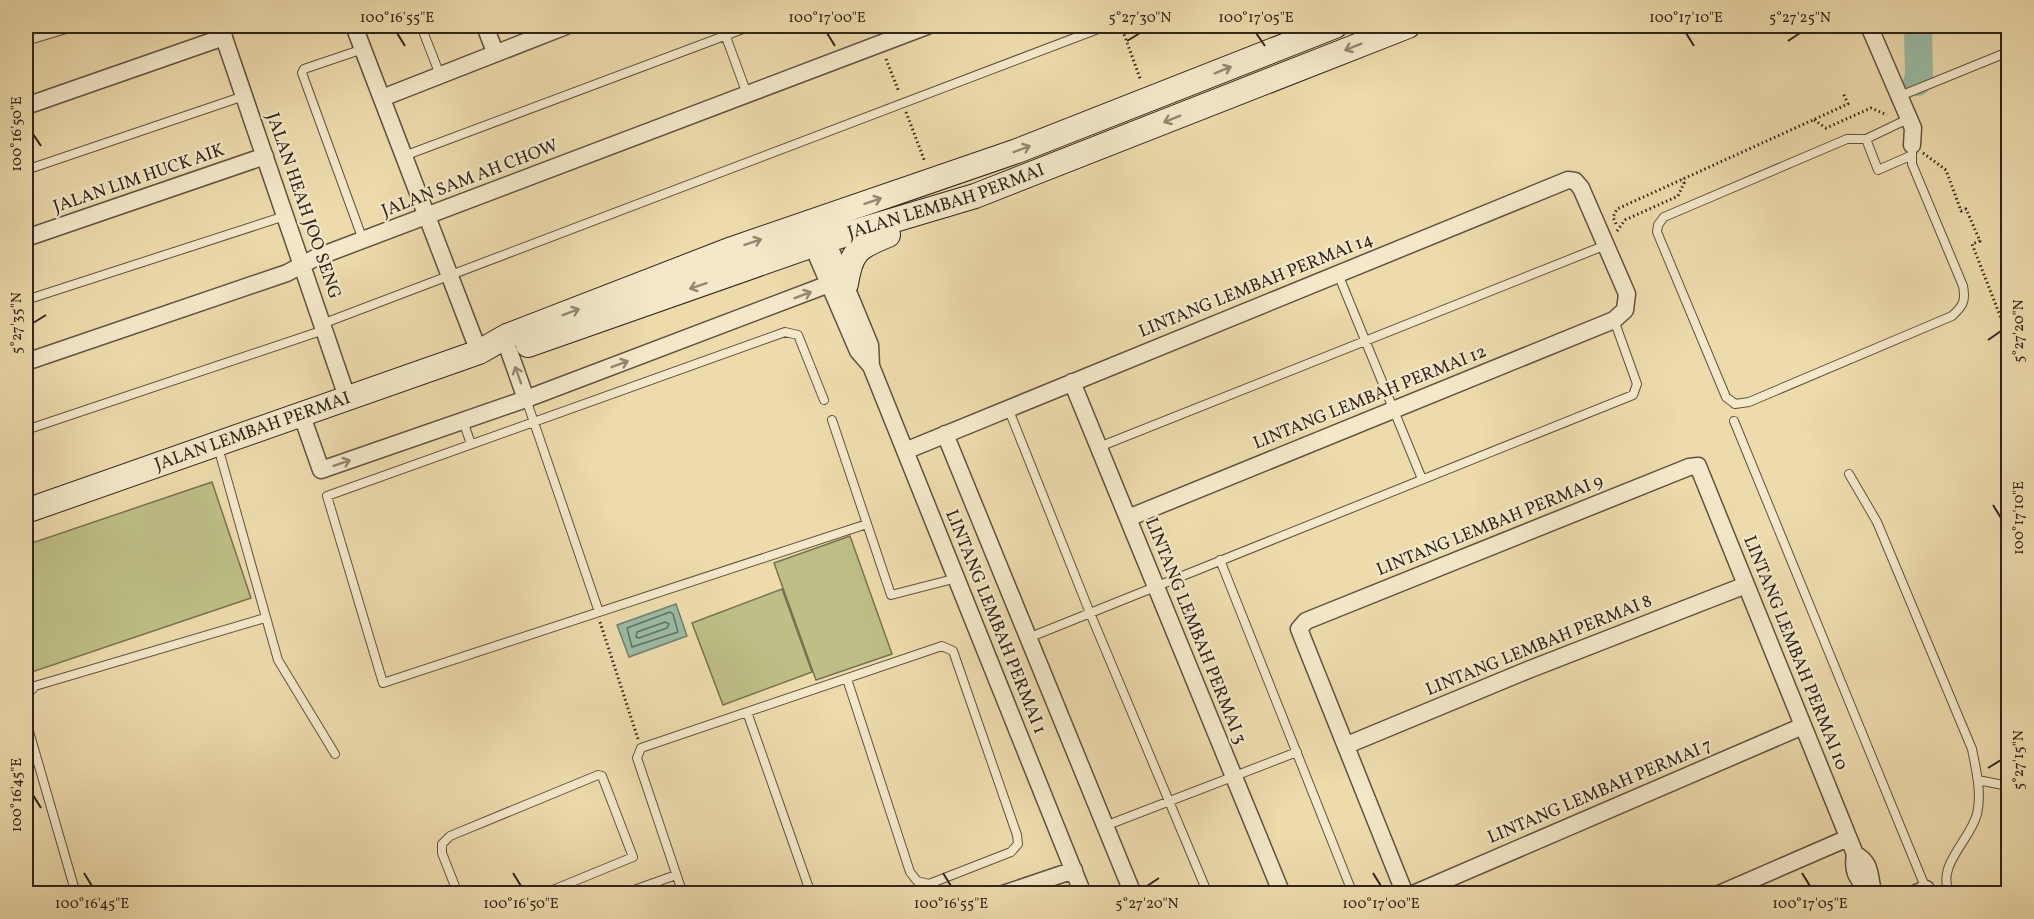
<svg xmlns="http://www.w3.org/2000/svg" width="2034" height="919" viewBox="0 0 2034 919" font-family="Vollkorn,serif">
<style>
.green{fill:#bdbf86;stroke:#777251;stroke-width:1.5}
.water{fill:#9abca5;stroke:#707f6e;stroke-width:1.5}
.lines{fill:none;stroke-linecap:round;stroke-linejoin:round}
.shore{stroke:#667060;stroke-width:1.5}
.river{stroke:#9abca5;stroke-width:28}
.service-casing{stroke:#605240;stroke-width:10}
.minor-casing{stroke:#605240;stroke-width:19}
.secondary-casing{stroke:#31241c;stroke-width:26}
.path{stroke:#31241c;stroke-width:3;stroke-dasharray:1.5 3;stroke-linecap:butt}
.service{stroke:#f3e8c9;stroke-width:8}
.minor{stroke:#f3e8c9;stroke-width:16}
.secondary{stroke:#f3e8c9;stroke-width:24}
.oneway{stroke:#928672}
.ticks{fill:none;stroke:#31241c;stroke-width:2}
.labels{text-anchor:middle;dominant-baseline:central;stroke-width:4.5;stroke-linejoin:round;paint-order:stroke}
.street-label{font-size:18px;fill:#31241c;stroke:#f3e8c9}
.neatline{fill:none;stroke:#31241c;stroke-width:2}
.ticks-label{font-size:15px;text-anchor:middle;fill:#31241c}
</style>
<rect width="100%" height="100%" fill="#eddbac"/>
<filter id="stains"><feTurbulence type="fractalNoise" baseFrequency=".00333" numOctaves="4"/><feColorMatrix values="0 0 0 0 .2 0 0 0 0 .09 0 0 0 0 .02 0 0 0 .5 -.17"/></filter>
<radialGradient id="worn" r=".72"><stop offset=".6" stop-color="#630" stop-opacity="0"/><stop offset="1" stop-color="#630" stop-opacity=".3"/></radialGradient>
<path class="green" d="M 212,482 L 251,598 L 26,674 L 26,545 Z
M 850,536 L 892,654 L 816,680 L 774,563 Z
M 782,589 L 812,672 L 723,705 L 692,623 Z"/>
<path class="water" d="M 676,604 L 687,636 L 629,657 L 617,625 Z"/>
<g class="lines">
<path class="shore" d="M 670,612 L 673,614 L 678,632 L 632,647 L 627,628 Z
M 665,622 L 669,624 L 667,628 L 639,638 L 636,637 L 637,632 Z"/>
<path class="river" d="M 1917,82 L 1919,76 L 1918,26"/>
<defs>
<path id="service" d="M 421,26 L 440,75
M 722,26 L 747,94
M 893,26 L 897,37
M 26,41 L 76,26
M 363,49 L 304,69 L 302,73 L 363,240
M 1900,96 L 2008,52
M 1910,118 L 1866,139 L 1847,139 L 1664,217 L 1658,225 L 1657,232 L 1726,397 L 1735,404 L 1749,402 L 1952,316 C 1963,306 1966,301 1963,286 L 1912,164 L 1912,145
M 1866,139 L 1878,170 L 1910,156
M 404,156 L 751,26
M 26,170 L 244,96
M 1338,274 L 1422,479
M 26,300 L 285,216
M 322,324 L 1106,26
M 526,399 L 599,612
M 824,400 L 798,335 L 785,332 L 327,496 L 383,683 L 867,524
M 1008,408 L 1090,613 L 1208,894
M 832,420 L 891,595 L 957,578
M 463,421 L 471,444
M 1734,421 L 1926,889
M 26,430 L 324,330
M 218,447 L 278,660 L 335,754
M 1099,447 L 1606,245
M 1849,474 L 1877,522 L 1972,749 C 1976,769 1982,794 1977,814 C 1970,841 1935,866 1950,894
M 1220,560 L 1353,894
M 1028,638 L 1633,395 L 1637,384 L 1614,320
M 26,696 L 35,686 L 265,618
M 747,712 L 811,894
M 26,721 L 76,894
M 1978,780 L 2008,786
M 1105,826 L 1297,752
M 458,894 L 442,853 L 442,844 L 450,836 L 598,775 L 602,776 L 633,857 L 543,894
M 623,894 L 676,875
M 683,894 L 637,758 L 641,748 L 942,646 L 953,651 L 1017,835 L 1018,844 L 1011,852 L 929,884 L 917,881 L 910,872 L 847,679"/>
<path id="minor" d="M 220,26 L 348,400
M 354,26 L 479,352
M 485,26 L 495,52
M 1869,26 L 1913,128 L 1912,145
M 382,98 L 566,26
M 26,106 L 224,37
M 823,231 L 870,345 L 871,366 L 1083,894
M 808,235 L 858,351 L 871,366
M 26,238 L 265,156
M 509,351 L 526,399
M 26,362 L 287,273 L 315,258 L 927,26
M 1072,382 L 1282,894
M 302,416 L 321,470 L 526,399 L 829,284
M 945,434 L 1133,894
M 905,451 L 1568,180 L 1575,181 L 1581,188 L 1627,294 L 1625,310 L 1614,320 L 1128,518
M 1347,745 L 1528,670 L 1746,585
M 1855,854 C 1873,864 1868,876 1874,894
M 1003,894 L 1074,870
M 1405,894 L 1299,629 L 1306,621 L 1689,467 L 1698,466 L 1855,854 C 1852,872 1857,881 1872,890
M 1413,894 L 1803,726
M 1719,894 L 1848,838
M 1914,894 L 1926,889
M 2007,894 L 2008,893"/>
<g id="secondary">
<path d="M 846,284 C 851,251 858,247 888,235"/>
<path id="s1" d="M 528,345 L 827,240 L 975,196 L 1408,26"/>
<path id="s2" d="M 26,511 L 479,352 L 507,336 L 732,249 L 1017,151 L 1335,26"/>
</g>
</defs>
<use href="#service" class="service-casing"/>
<use href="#minor" class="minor-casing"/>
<use href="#secondary" class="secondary-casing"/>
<path class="path" d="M 1121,26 L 1141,81
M 886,59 L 899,92
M 906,112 L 925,162
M 1814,120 L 1826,128 L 1871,108 L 1887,115
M 1923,153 L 1946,170 L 1961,211 L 1966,209 L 1980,241 L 1972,244 L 2008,336
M 1616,224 L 1613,217 L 1617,209 L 1848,104 L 1843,93
M 1617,231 L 1625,220 L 1678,196 L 1684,183 L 1682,179
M 600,622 L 638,739"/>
<use href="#service" class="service"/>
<use href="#minor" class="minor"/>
<use href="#secondary" class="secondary"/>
</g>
<defs><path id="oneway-shaft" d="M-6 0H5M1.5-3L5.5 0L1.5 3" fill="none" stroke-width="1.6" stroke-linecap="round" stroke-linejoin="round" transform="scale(1.5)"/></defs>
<g class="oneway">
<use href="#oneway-shaft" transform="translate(1353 47) rotate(158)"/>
<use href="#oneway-shaft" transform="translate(1223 70) rotate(-22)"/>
<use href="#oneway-shaft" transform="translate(1172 119) rotate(158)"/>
<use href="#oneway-shaft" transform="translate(1022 149) rotate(-21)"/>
<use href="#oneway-shaft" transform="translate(873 201) rotate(-19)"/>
<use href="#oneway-shaft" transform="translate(753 242) rotate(-19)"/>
<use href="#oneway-shaft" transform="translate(698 286) rotate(161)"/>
<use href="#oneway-shaft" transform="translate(803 295) rotate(-21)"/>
<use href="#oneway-shaft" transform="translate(571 312) rotate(-21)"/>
<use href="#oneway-shaft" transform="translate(620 364) rotate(-21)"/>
<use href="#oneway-shaft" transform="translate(518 375) rotate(-110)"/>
<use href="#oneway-shaft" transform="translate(342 463) rotate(-19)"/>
</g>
<path class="ticks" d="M 397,33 L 405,46M 827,33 L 835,46M 1256,33 L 1265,46M 1686,33 L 1694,46M 1127,41 L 1140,33M 1788,41 L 1800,33M 33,134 L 41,146M 33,323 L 46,315M 1988,340 L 2001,331M 1993,505 L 2001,518M 1988,768 L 2001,760M 33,795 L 41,808M 84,873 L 92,886M 513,873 L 521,886M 943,873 L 951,886M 1373,873 L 1381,886M 1802,873 L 1810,886M 1147,886 L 1159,878"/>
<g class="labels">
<g class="street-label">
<text transform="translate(139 179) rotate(-19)">JALAN LIM HUCK AIK</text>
<text transform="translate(470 179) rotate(-21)">JALAN SAM AH CHOW</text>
<text stroke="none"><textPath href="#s1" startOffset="442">JALAN LEMBAH PERMAI</textPath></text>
<text transform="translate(303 206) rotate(71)">JALAN HEAH JOO SENG</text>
<text transform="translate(1256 286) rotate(-22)">LINTANG LEMBAH PERMAI 14</text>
<text transform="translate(1370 398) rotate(-22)">LINTANG LEMBAH PERMAI 12</text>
<text stroke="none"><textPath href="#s2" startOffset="240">JALAN LEMBAH PERMAI</textPath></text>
<text transform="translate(1490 526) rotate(-22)">LINTANG LEMBAH PERMAI 9</text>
<text transform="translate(995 622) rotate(68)">LINTANG LEMBAH PERMAI 1</text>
<text transform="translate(1195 631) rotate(68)">LINTANG LEMBAH PERMAI 3</text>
<text transform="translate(1539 646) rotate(-22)">LINTANG LEMBAH PERMAI 8</text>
<text transform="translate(1795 653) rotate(68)">LINTANG LEMBAH PERMAI 10</text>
<text transform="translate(1600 792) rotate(-23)">LINTANG LEMBAH PERMAI 7</text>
</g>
</g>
<rect width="2034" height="919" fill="none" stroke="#eddbac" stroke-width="66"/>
<rect x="33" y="33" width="1968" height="853" class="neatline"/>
<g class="ticks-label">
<text x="397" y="22">100°16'55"E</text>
<text x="827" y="22">100°17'00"E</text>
<text x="1140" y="22">5°27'30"N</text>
<text x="1256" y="22">100°17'05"E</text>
<text x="1686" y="22">100°17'10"E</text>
<text x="1800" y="22">5°27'25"N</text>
<text transform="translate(16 134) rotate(-90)" y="5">100°16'50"E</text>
<text transform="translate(16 323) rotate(-90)" y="5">5°27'35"N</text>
<text transform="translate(2018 331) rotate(-90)" y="5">5°27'20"N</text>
<text transform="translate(2018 518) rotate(-90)" y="5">100°17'10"E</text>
<text transform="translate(2018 760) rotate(-90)" y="5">5°27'15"N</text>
<text transform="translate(16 795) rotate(-90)" y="5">100°16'45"E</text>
<text x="92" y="908">100°16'45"E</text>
<text x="521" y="908">100°16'50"E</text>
<text x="951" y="908">100°16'55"E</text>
<text x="1147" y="908">5°27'20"N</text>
<text x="1381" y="908">100°17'00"E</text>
<text x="1810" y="908">100°17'05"E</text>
</g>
<rect width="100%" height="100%" filter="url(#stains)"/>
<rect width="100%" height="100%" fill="url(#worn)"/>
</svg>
